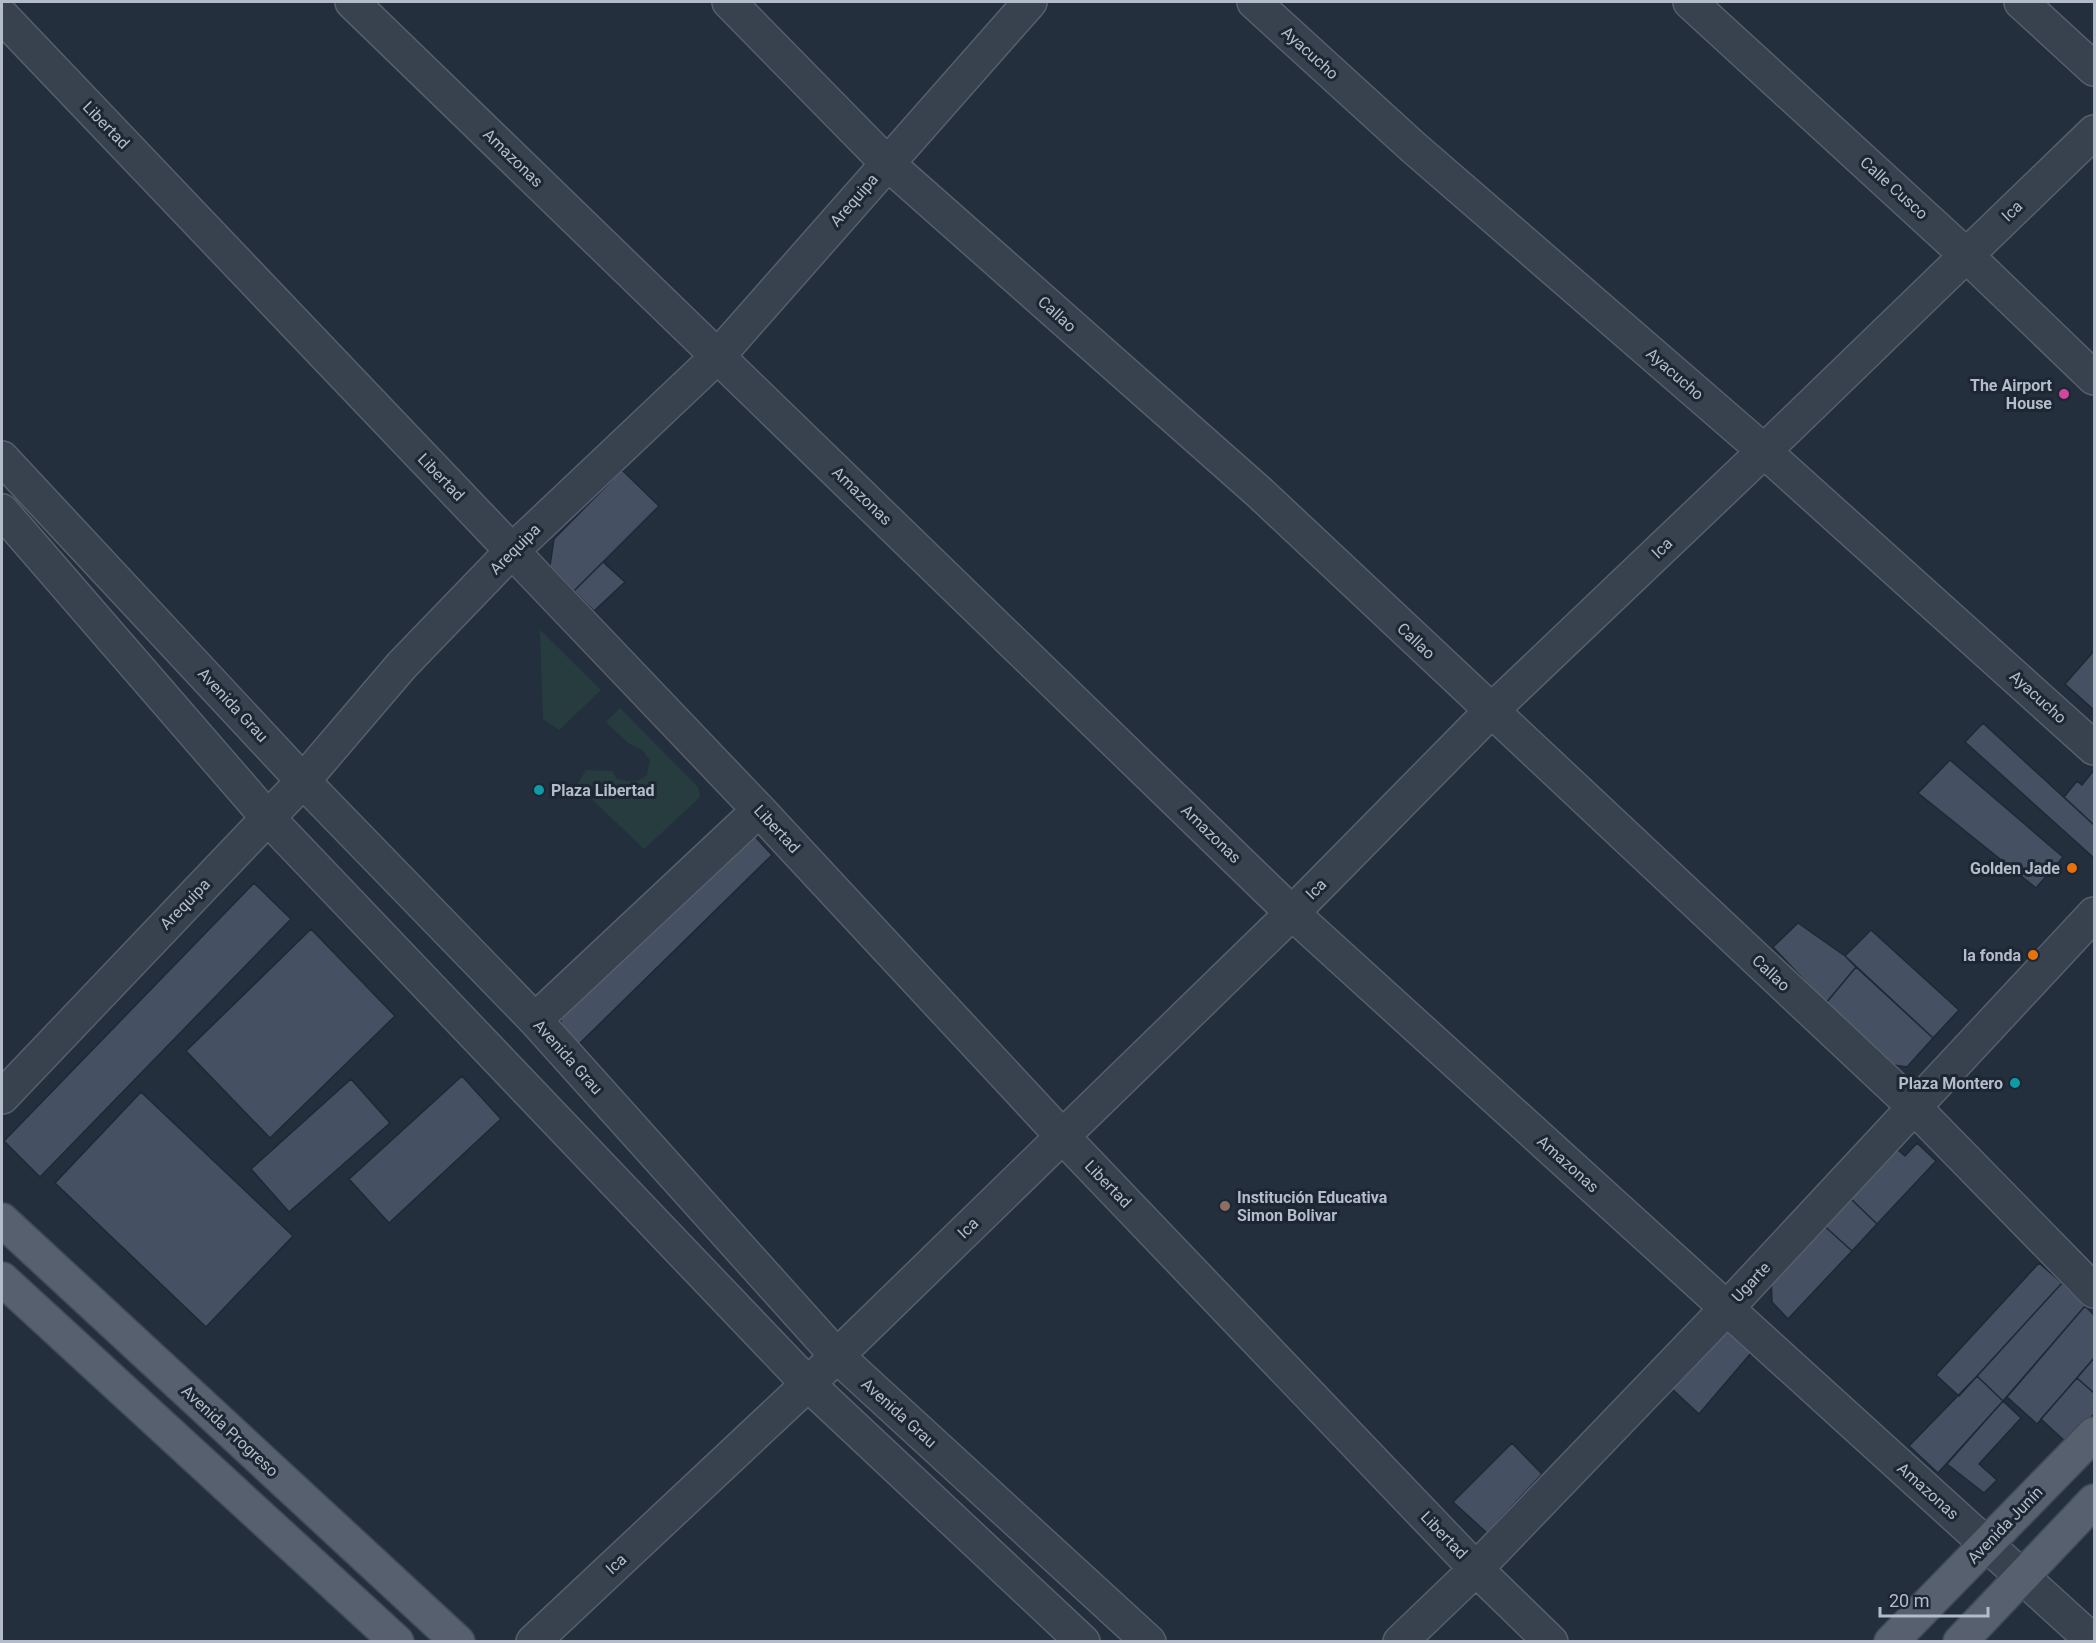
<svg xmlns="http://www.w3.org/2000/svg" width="2096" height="1643" viewBox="0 0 2096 1643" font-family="Roboto,sans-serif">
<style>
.green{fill:#263c3f}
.building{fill:#455162;stroke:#1f2835;stroke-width:1.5}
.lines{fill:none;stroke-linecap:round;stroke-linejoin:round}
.minor-casing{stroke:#565f6c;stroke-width:36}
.major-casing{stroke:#414a57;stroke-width:36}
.minor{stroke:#38414e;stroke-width:33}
.major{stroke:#56606e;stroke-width:33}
.hotel-dot{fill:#d1479c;stroke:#1d2633;stroke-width:2}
.culture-dot{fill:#0f9aa8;stroke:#1d2633;stroke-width:2}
.food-dot{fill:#e8710a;stroke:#1d2633;stroke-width:2}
.education-dot{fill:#8d6e63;stroke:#1d2633;stroke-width:2}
.labels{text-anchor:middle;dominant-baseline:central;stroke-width:6;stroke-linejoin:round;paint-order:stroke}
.street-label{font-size:16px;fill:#b4bcc9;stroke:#1d2633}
.poi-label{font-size:16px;font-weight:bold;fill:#b4bcc9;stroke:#1d2633;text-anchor:end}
</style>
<rect width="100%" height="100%" fill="#242f3e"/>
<path class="green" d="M 540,630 L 601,690 L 559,730 L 543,719 Z
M 620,708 L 698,787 L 700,797 L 644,849 L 577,785 L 586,770 L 612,771 L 617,779 C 630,782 638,783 647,775 L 650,760 L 642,750 L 628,743 L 606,722 Z"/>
<path class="building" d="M 622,470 L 659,506 L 574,591 L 550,566 L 554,539 Z
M 603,562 L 625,582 L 594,611 L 574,591 Z
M 2094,651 L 2094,710 L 2065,684 Z
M 1983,723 L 2094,825 L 2094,858 L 1965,742 Z
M 1950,760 L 2063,857 L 2036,888 L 1918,793 Z
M 2094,770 L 2094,825 L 2064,797 L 2077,781 L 2082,785 Z
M 750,831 L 772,855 L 576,1047 L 559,1031 L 564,1006 Z
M 254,883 L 291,919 L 40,1177 L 4,1141 Z
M 1798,923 L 1845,956 L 1856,967 L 1826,1003 L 1773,947 Z
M 311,929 L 395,1016 L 270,1138 L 186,1051 Z
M 1871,930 L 1959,1010 L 1933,1038 L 1845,956 Z
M 1856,967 L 1933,1038 L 1907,1067 L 1894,1065 L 1826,1003 Z
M 462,1076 L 501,1119 L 389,1223 L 349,1179 Z
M 351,1079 L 390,1123 L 289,1212 L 251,1169 Z
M 141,1092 L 293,1236 L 206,1327 L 55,1183 Z
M 1890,1143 L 1905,1156 L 1917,1143 L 1936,1161 L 1877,1224 L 1848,1196 Z
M 1848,1196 L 1877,1224 L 1852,1251 L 1820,1222 Z
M 1820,1222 L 1852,1251 L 1788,1319 L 1772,1302 L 1771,1274 Z
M 2039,1263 L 2062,1283 L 1959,1396 L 1936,1375 Z
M 2062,1283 L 2085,1306 L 2003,1401 L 1977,1376 Z
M 2085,1306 L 2094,1315 L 2094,1358 L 2037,1424 L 2007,1397 Z
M 1725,1328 L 1751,1353 L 1699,1414 L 1672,1389 Z
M 2094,1358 L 2094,1393 L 2077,1378 Z
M 1977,1376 L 2003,1401 L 1938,1473 L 1909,1446 Z
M 2077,1378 L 2094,1393 L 2094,1414 L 2069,1445 L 2041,1419 Z
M 2003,1401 L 2021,1418 L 1979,1464 L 1997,1480 L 1984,1493 L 1947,1464 Z
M 1512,1443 L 1542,1474 L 1487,1533 L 1453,1502 Z"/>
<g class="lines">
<defs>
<path id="minor" d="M 352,2 L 1292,913 L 2094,1642
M 729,2 L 887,163 L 1260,493 L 1913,1106 L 2094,1291
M 1254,2 L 1413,147 L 1764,451 L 2094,748
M 1690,2 L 1966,255 L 2094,378
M 2021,2 L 2094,69
M 2,16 L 759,810 L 1063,1137 L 1476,1569 L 1551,1642
M 2,458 L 303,781 L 535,1020 L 836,1355 L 1149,1642
M 2,511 L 267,817 L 808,1384 L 1083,1642
M 535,1020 L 759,810
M 2,1097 L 303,781 L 402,665 L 512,551 L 718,356 L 1030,2
M 533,1642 L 808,1384 L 1292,913 L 1491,711 L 1764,451 L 2094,132
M 1400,1642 L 1476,1569 L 1726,1309 L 2094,914"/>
<path id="major" d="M 2,1220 L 458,1642
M 2,1279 L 397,1642
M 1891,1642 L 2094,1434
M 1960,1642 L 2094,1501"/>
</defs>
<use href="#minor" class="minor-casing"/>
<use href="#major" class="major-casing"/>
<use href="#minor" class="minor"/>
<use href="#major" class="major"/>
</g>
<circle class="hotel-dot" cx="2064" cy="394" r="6"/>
<g class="culture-dot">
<circle cx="539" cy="790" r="6"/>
<circle cx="2015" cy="1083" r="6"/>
</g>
<g class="food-dot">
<circle cx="2072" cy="868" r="6"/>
<circle cx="2033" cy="955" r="6"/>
</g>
<circle class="education-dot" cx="1225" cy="1206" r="6"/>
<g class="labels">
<g class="street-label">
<text transform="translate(1310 53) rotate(42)">Ayacucho</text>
<text transform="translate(106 125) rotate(46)">Libertad</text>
<text transform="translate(513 158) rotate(44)">Amazonas</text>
<text transform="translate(1894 188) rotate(42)">Calle Cusco</text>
<text transform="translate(854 200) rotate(-49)">Arequipa</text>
<text transform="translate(2012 211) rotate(-44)">Ica</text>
<text transform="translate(1057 314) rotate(42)">Callao</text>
<text transform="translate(1675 374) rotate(41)">Ayacucho</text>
<text transform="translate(441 477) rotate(46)">Libertad</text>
<text transform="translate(862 496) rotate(44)">Amazonas</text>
<text transform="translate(1662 548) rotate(-44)">Ica</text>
<text transform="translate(515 549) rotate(-45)">Arequipa</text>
<text transform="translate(1416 641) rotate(43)">Callao</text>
<text transform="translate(2038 697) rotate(42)">Ayacucho</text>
<text transform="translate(233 705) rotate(47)">Avenida Grau</text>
<text transform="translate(777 829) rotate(47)">Libertad</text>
<text transform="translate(1211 834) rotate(44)">Amazonas</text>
<text transform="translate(1316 889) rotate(-45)">Ica</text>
<text transform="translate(185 904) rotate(-46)">Arequipa</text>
<text transform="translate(1771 973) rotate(43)">Callao</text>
<text transform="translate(568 1057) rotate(48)">Avenida Grau</text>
<text transform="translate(1568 1164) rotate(42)">Amazonas</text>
<text transform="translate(1108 1184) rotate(46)">Libertad</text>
<text transform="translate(968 1228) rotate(-44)">Ica</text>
<text transform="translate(1751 1282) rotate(-47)">Ugarte</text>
<text transform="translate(899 1413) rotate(42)">Avenida Grau</text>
<text transform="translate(230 1431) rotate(43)">Avenida Progreso</text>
<text transform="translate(1928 1491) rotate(42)">Amazonas</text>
<text transform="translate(2005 1525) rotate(-46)">Avenida Junín</text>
<text transform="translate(1444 1535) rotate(46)">Libertad</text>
<text transform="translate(616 1564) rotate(-43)">Ica</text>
</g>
<g class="poi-label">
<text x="2052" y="385">The Airport<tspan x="2052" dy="18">House</tspan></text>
<text x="551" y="790" text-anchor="start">Plaza Libertad</text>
<text x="2060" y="868">Golden Jade</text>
<text x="2021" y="955">la fonda</text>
<text x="2003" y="1083">Plaza Montero</text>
<text x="1237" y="1197" text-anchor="start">Institución Educativa<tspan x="1237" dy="18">Simon Bolivar</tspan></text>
</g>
</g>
<rect width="2096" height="1643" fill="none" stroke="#b4bcc9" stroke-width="6"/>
<path d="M1880 1607v9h108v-9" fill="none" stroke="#b4bcc9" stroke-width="3"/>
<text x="1889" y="1607" font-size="18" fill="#b4bcc9" stroke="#1d2633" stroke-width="4.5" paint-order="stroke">20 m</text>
</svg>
